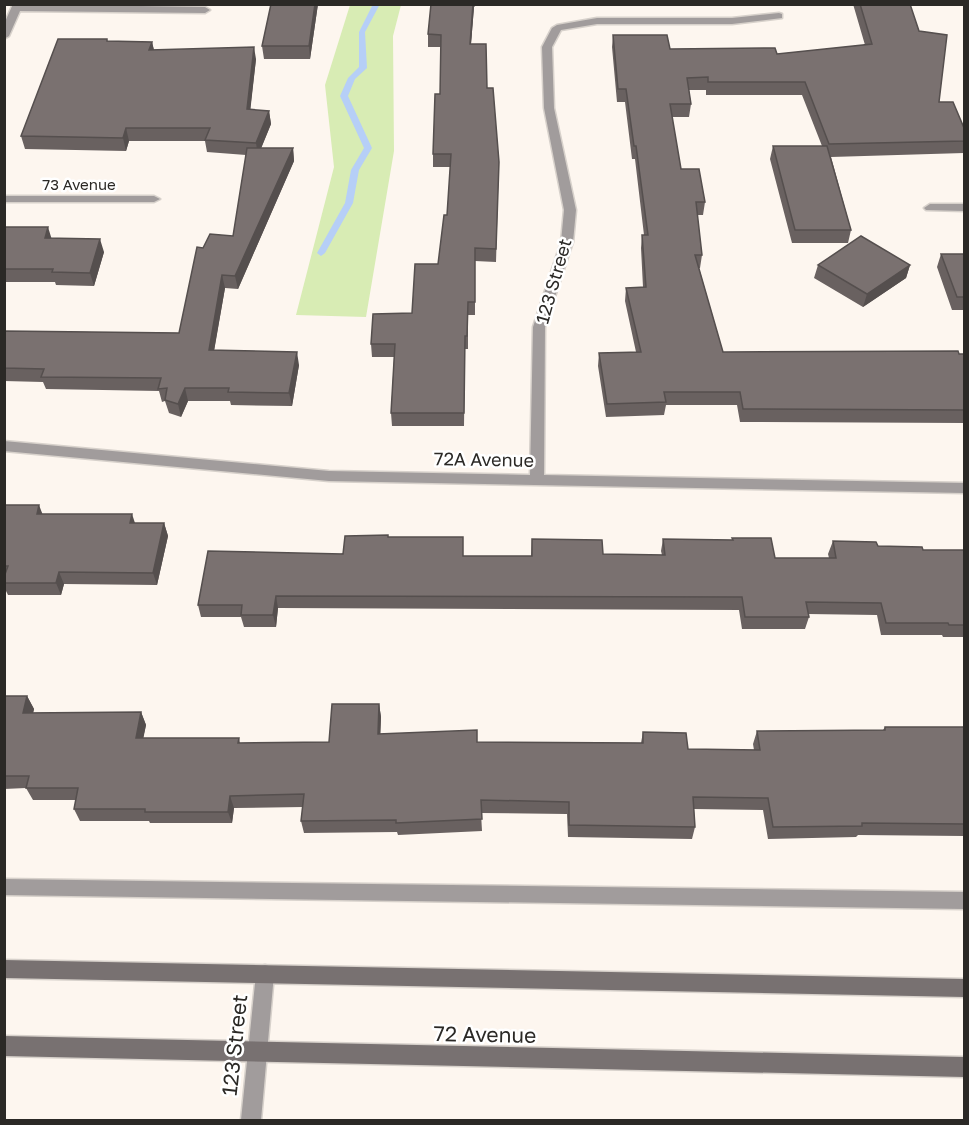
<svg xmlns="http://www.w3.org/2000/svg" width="969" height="1125" viewBox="0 0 969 1125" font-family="'Golos Text',sans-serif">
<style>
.green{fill:#d8ecb4}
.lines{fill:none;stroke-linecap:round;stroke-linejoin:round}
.stream{fill:#b6cff7;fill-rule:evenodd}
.street-casing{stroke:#d7d1cb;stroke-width:3}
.secondary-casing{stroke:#d7d1cb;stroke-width:3}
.street{fill:#a19c9c;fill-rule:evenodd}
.secondary{fill:#787171;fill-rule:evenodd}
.wall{fill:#696160}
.shaded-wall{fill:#554f4e}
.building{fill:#7a7170;stroke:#554f4e;stroke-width:1.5}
.labels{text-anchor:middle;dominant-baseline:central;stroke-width:5;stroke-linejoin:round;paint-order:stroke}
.far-street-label{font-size:15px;fill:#2b2926;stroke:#fff}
.street-label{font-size:18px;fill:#2b2926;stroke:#fff}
.near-street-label{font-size:21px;fill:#2b2926;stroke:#fff}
</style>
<rect width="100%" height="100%" fill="#fdf6ef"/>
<path class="green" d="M 350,5 L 401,5 L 393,36 L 394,151 L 366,317 L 296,315 L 334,167 L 325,85 Z"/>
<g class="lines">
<path class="stream" d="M 373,4 L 380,4 L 365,32 L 367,68 L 355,79 L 348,96 L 372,148 L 359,170 L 353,203 L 325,253 L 321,256 L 317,253 L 345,203 L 351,170 L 364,148 L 340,96 L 348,78 L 359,67 L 359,32 Z"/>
<defs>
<path id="street" d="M 13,4 L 205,7 L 210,10 L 205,13 L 20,11 L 9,36 L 4,39 L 4,24 Z
M 779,13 L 782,14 L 782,18 L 732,24 L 597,24 L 561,30 L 552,47 L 554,108 L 576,210 L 573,242 L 545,327 L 544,475 L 964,483 L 964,493 L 329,481 L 4,451 L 4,441 L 329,471 L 530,475 L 533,327 L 561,242 L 564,210 L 544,108 L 542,47 L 552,28 L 557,25 L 597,18 L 732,18 Z
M 4,196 L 154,196 L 160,199 L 154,202 L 4,202 Z
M 930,204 L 964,204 L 964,211 L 926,210 L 924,208 Z
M 4,879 L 964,892 L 964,909 L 4,895 Z
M 265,965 L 272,967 L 274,974 L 261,1120 L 241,1120 L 256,974 L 258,967 Z"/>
<path id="secondary" d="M 4,960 L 964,979 L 964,997 L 4,978 Z
M 4,1036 L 964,1057 L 964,1077 L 4,1056 Z"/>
</defs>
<use href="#street" class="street-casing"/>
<use href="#secondary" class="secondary-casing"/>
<use href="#street" class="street"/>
<use href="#secondary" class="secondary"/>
</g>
<path class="wall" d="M 271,4 L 318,4 L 310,59 L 264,59 L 262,46 Z
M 853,4 L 910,4 L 939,102 L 964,128 L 964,153 L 831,157 L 851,230 L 848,243 L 792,243 L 770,159 L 773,146 L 822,146 L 802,95 L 706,95 L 706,90 L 689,90 L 691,104 L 689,117 L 672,117 L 681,169 L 705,202 L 703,215 L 697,215 L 702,255 L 700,268 L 699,268 L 723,352 L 964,354 L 964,423 L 740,422 L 737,405 L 666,405 L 664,415 L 606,417 L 598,366 L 599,353 L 636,352 L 625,301 L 626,288 L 643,287 L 641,248 L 642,235 L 644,235 L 635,159 L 632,159 L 625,102 L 617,102 L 612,47 L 613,35 L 670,49 L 777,54 L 865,45 Z
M 474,7 L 471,44 L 487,88 L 499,162 L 496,262 L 475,261 L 475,315 L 468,315 L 468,349 L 465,349 L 464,426 L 392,426 L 391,413 L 394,357 L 372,357 L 371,344 L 412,313 L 438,264 L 447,215 L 451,167 L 433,167 L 433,154 L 440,94 L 441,47 L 428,47 L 428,34 Z
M 108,41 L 152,42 L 154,50 L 256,59 L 250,110 L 269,111 L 271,124 L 261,148 L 293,148 L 294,161 L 238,289 L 225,288 L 214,350 L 299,365 L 292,406 L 231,405 L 230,401 L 188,401 L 181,417 L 169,413 L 165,401 L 162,402 L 159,391 L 46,389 L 43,382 L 4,381 L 4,331 L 179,333 L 203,248 L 233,236 L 246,155 L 207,152 L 205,141 L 129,141 L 126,151 L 25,149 L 21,136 Z
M 4,227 L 104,252 L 94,286 L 56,285 L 55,282 L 4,282 Z
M 941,254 L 964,254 L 964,310 L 952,310 L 937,267 Z
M 818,265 L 910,265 L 906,278 L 863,307 L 814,278 Z
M 4,505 L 42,514 L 135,523 L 164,523 L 168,536 L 157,585 L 64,584 L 61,595 L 8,595 L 4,587 Z
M 388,537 L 463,556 L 531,556 L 532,539 L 603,554 L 662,555 L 661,551 L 663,539 L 732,540 L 732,538 L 775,558 L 829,558 L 828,554 L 833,541 L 878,546 L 923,550 L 964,550 L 964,637 L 943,637 L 942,635 L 881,635 L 877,615 L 808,614 L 809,617 L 805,629 L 742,629 L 739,610 L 278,608 L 276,627 L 244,627 L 241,617 L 201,617 L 198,605 Z
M 4,696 L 27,696 L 34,709 L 33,713 L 141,712 L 146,725 L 143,738 L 239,738 L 240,743 L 329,742 L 379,704 L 381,717 L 380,734 L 477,742 L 641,743 L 643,732 L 688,749 L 754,750 L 753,744 L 757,731 L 883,730 L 885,727 L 964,727 L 964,836 L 858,835 L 856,837 L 768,839 L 763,810 L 694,809 L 695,827 L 692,839 L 568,837 L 567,814 L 481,813 L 482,831 L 398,835 L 397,832 L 304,833 L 301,821 L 303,807 L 234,808 L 232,823 L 150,823 L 149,821 L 80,821 L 74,809 L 76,800 L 33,800 L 26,788 L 4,789 Z"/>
<path class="shaded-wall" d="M 315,4 L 318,4 L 310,59 L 309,46 Z
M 473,4 L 477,4 L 474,7 L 470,56 L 470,44 Z
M 152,42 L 155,55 L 149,50 Z
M 254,47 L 256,59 L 249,122 L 247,109 Z
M 269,111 L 271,124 L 258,156 L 256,143 Z
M 126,128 L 129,141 L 126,151 L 123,138 Z
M 293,148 L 294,161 L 238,289 L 235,276 Z
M 48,227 L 52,240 L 45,238 Z
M 100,239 L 104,252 L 94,286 L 90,273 Z
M 910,265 L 906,278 L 863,307 L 867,294 Z
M 222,275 L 225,288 L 212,363 L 209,350 Z
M 297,352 L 299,365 L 292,406 L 289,393 Z
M 185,388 L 188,401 L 181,417 L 178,404 Z
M 39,505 L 44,518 L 37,514 Z
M 132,514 L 136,526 L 130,523 Z
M 164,523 L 168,536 L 157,585 L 153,573 Z
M 59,572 L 64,584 L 61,595 L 56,583 Z
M 276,596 L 278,608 L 276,627 L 273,615 Z
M 27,696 L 34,709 L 30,726 L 23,713 Z
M 379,704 L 381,717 L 380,747 L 378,734 Z
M 141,712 L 146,725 L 141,750 L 136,738 Z
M 230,796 L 234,808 L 232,823 L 228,812 Z"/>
<path class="building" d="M 271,4 L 315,4 L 309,46 L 262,46 Z
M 431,4 L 473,4 L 470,44 L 486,44 L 487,88 L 493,88 L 499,162 L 496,249 L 475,248 L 475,302 L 468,302 L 467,336 L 465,336 L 464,413 L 391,413 L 395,344 L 371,344 L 373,314 L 412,313 L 415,264 L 438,264 L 444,215 L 447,215 L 451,154 L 433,154 L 435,94 L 440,94 L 441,35 L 428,34 Z
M 860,4 L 910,4 L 919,31 L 947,35 L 939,102 L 953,102 L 964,128 L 964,141 L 829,144 L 805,82 L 708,82 L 708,77 L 687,78 L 691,104 L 670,104 L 681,169 L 699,169 L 705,202 L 696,202 L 702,255 L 695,255 L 723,352 L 958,351 L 959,354 L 964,354 L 964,410 L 743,409 L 740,392 L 664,392 L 666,402 L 607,404 L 599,353 L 641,352 L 626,288 L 646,287 L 642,235 L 648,235 L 636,146 L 634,146 L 626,89 L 618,89 L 613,35 L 667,35 L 670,49 L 775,48 L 777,54 L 872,44 Z
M 58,39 L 107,39 L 107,41 L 152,42 L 149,50 L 254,47 L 247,109 L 269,111 L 256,143 L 205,140 L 210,128 L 126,128 L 123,138 L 21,136 Z
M 773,146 L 827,146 L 851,230 L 795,230 Z
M 247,148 L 293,148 L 235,276 L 222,275 L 209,350 L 297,352 L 289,393 L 228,392 L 229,388 L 185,388 L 178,404 L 165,400 L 167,388 L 158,389 L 161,378 L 41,377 L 44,369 L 4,368 L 4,331 L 179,333 L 197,247 L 203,248 L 210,234 L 233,236 Z
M 4,227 L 48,227 L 45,238 L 100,239 L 90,273 L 52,272 L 53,269 L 4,269 Z
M 861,236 L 910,265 L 867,294 L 818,265 Z
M 941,254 L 964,254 L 964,297 L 957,297 Z
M 4,505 L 39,505 L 37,514 L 132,514 L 130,523 L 164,523 L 153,573 L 59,572 L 56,583 L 4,583 L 4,577 L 8,566 L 4,566 Z
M 388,535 L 388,537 L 463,537 L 463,556 L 532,556 L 532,539 L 602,540 L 603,554 L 665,555 L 663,539 L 733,540 L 732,538 L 771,538 L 775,558 L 836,558 L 833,541 L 876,542 L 878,546 L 922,547 L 923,550 L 964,550 L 964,625 L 949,625 L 948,623 L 886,623 L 881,603 L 806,602 L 809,617 L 745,617 L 742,597 L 276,596 L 273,615 L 241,615 L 242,605 L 198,605 L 208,551 L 343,554 L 345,536 Z
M 4,696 L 27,696 L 23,713 L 141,712 L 136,738 L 239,738 L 238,743 L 329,742 L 332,704 L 379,704 L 378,734 L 477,730 L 477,742 L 643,743 L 643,732 L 686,733 L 688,749 L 760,750 L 757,731 L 885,730 L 885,727 L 964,727 L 964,824 L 862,823 L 862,826 L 773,827 L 768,798 L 693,797 L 695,827 L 569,825 L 569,802 L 481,800 L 482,819 L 396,823 L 396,820 L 301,821 L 304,794 L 230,796 L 228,812 L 145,812 L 145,809 L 74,809 L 78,788 L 26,788 L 29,776 L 4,776 Z"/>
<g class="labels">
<g class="far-street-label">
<text x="79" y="184">73 Avenue</text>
</g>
<g class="street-label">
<text transform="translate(553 281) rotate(-74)">123 Street</text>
<text transform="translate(484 459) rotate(1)">72A Avenue</text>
</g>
<g class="near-street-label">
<text transform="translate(485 1034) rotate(1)">72 Avenue</text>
<text transform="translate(234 1045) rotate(-84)">123 Street</text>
</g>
</g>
<rect width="969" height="1125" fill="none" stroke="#2b2926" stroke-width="12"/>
</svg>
